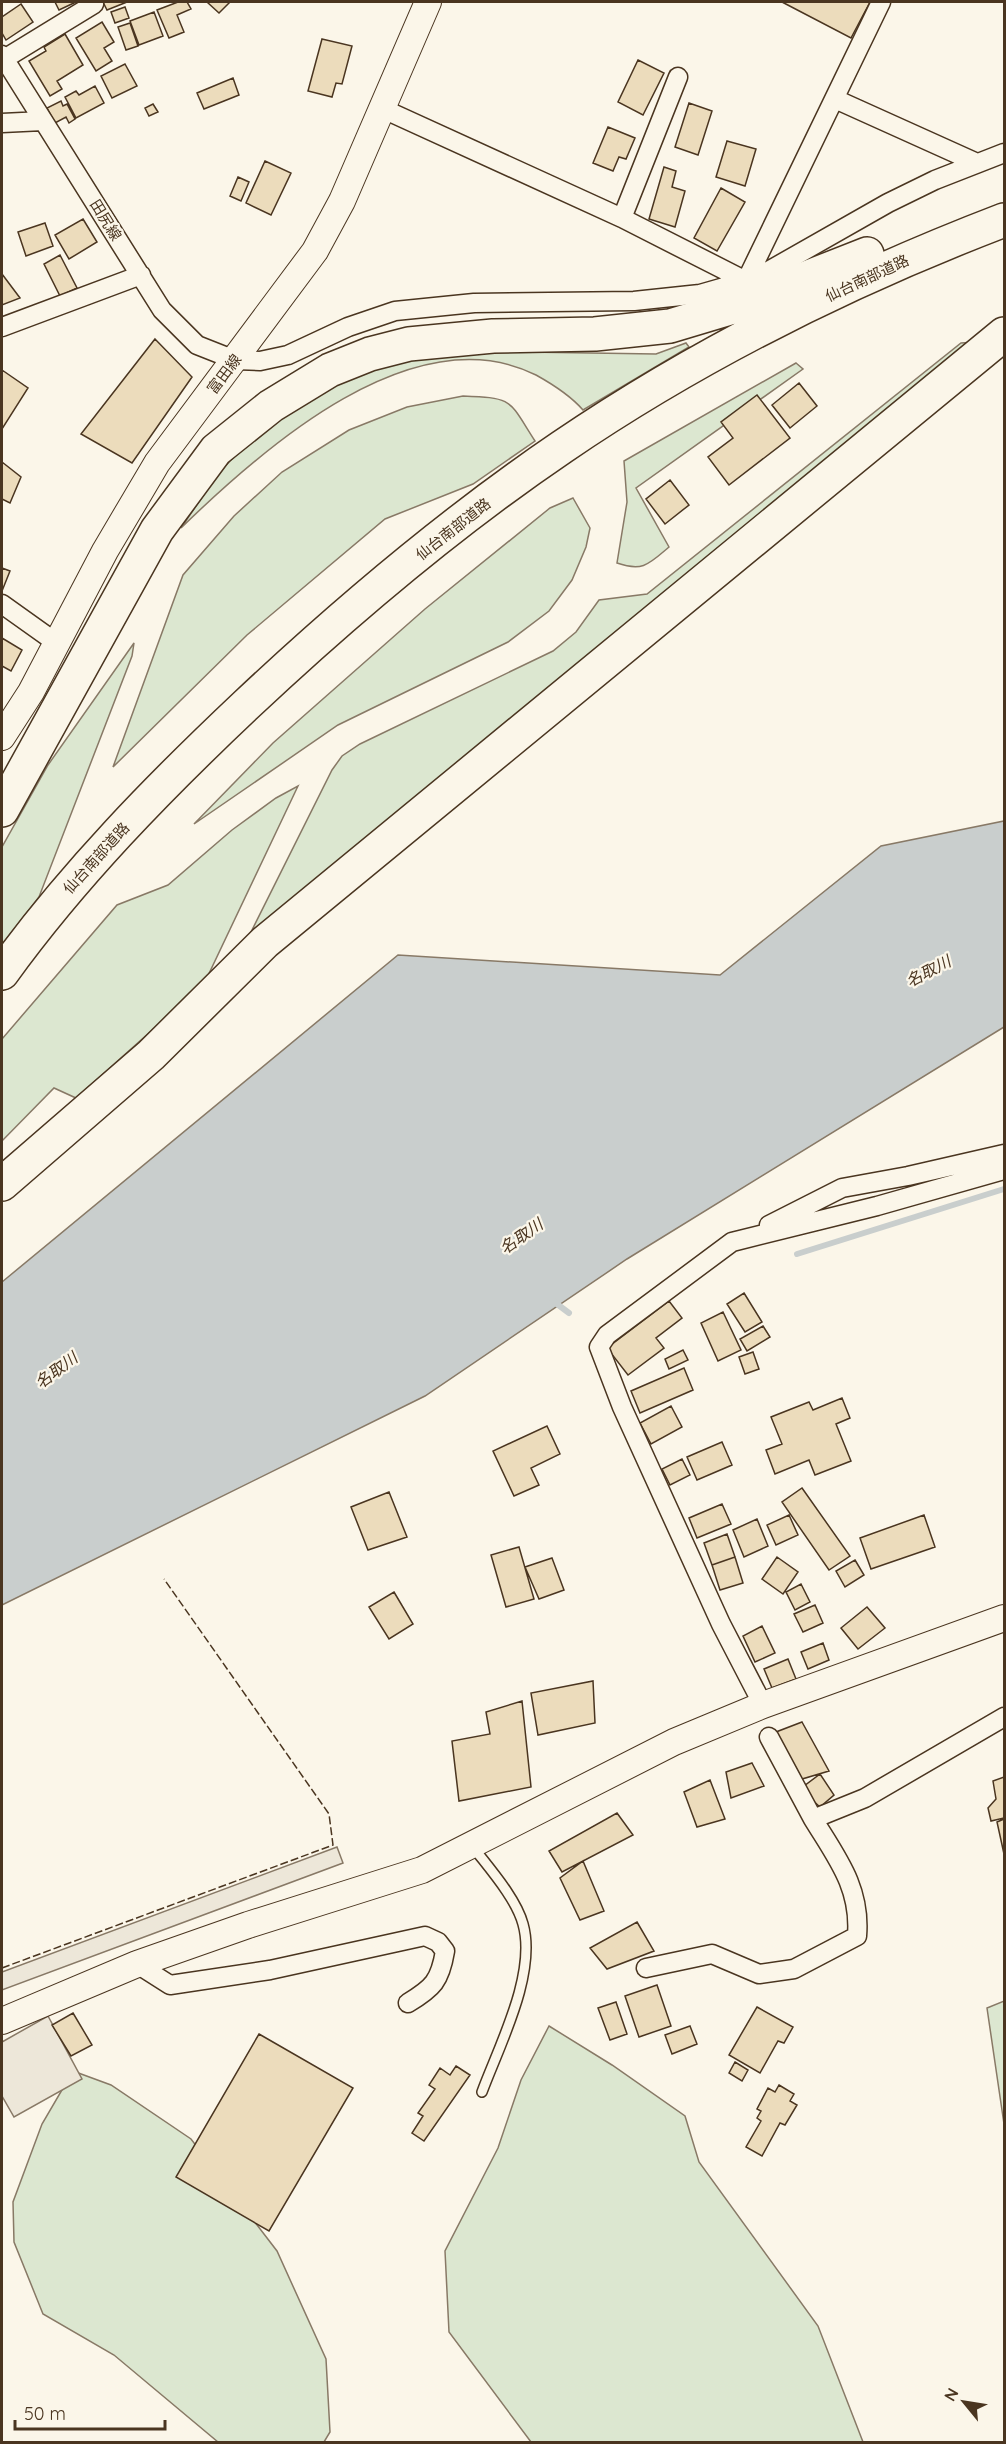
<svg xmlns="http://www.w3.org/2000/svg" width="1006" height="2444" viewBox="0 0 1006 2444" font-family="Quicksand,'Noto Sans JP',sans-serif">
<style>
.green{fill:#dce7d0;stroke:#887966;stroke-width:1.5}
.parking{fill:#ede7d9;stroke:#887966;stroke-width:1.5}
.water{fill:#c9cecd;stroke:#887966;stroke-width:1.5}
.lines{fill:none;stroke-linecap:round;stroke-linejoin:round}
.stream{stroke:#c9cecd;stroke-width:6}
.building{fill:#ecdcbc;stroke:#4a3520;stroke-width:1.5}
.lane-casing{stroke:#4a3520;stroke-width:12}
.street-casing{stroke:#4a3520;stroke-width:21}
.secondary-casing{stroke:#4a3520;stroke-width:28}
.highway-casing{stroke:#4a3520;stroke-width:36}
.lane{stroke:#fbf6e9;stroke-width:9}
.street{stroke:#fbf6e9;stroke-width:18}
.secondary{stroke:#fbf6e9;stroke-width:26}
.highway{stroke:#fbf6e9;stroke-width:33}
.fence{stroke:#4a3520;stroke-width:1.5;stroke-dasharray:8 3;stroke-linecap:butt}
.labels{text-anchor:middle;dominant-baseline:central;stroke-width:4.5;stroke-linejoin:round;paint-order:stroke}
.street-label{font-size:15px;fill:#4a3520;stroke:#fbf6e9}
.water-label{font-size:16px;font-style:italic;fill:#4a3520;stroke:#fbf6e9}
</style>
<rect width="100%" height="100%" fill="#fbf6e9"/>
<path class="green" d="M 978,342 L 249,936 L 332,770 L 342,756 L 360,744 L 553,651 L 576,632 L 599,600 L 647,594 L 961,343 Z
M 686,343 L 689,347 L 583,410 C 570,395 554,385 536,375 C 414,314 263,448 181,528 L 220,471 L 269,423 L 320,391 L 404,358 L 455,351 L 656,354 Z
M 796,363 L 803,369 L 636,488 L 669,547 C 649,564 643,572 617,563 L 627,502 L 624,461 Z
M 463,396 C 514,398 508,399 535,441 L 473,484 L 385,519 L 247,635 L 113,767 L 183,575 L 234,516 L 282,472 L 349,430 L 407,407 Z
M 573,498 L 590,528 L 586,547 L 572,580 L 549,611 L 508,642 L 338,725 L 194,824 L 273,743 L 425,609 L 550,508 Z
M 134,643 L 132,656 L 39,897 L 2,945 L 2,847 L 48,765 Z
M 298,786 L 204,984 L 76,1098 L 54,1088 L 2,1141 L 2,1039 L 117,905 L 168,885 L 232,830 L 276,798 Z
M 1004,2001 L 1004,2124 L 987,2008 Z
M 549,2026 L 612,2065 L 685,2116 L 699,2162 L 818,2326 L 863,2442 L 531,2442 L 449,2332 L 445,2251 L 498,2148 L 521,2080 Z
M 73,2071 L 111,2085 L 191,2139 L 277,2251 L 326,2359 L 330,2432 L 324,2442 L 218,2442 L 114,2355 L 43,2314 L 14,2242 L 13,2202 L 42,2124 Z"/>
<path class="parking" d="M 337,1847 L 343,1863 L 2,1990 L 2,1972 Z
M 48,2016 L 82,2079 L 14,2117 L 2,2096 L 2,2042 Z"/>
<path class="water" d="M 1004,821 L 1004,1027 L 627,1259 L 425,1396 L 2,1605 L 2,1282 L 398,955 L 720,975 L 881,846 Z"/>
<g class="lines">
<path class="stream" d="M 797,1254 L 1004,1189
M 553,1301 L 569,1313"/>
</g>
<path class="building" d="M 55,2 L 76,2 L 59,10 Z
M 103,2 L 127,2 L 107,10 Z
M 178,2 L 187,2 L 191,9 L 177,15 L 184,32 L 169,38 L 157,10 Z
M 207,2 L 230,2 L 219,13 Z
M 782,2 L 870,2 L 851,38 Z
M 21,4 L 33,22 L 6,40 L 2,33 L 2,17 Z
M 125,7 L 129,18 L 115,23 L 111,12 Z
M 154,12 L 163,36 L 139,45 L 130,21 Z
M 102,22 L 114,42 L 104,48 L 112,61 L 96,71 L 76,38 Z
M 130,23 L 138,46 L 126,50 L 118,27 Z
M 65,34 L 83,65 L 57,81 L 62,89 L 50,96 L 29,61 L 46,51 L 44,47 Z
M 322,39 L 352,46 L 342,84 L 336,83 L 332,97 L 308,91 Z
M 638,60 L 664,73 L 643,115 L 618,102 Z
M 125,64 L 137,86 L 112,98 L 101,76 Z
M 233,78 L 239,95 L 204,109 L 197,93 Z
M 95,86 L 104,103 L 76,118 L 65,97 L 76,91 L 79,95 Z
M 61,101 L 63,106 L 67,104 L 75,119 L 69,123 L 66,117 L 55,123 L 47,108 Z
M 689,103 L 712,111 L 698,155 L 675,147 Z
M 153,104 L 158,112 L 149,116 L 145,108 Z
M 608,127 L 635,138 L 626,159 L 619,157 L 613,171 L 593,163 Z
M 727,141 L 756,149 L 745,186 L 716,177 Z
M 265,161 L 291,173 L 271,215 L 246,203 Z
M 664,167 L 676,171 L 672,187 L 685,191 L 675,227 L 649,219 Z
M 238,177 L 249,182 L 241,201 L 230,196 Z
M 721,188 L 745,202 L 717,251 L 694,238 Z
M 83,219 L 97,242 L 69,259 L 55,235 Z
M 45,223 L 53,246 L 26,256 L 18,232 Z
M 60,255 L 77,288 L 60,296 L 44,264 Z
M 2,274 L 20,298 L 2,305 Z
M 155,339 L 192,377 L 132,463 L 81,434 Z
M 2,370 L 28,388 L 2,429 Z
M 799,383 L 817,406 L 790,428 L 772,405 Z
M 757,395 L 790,438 L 729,485 L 708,457 L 733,438 L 721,422 Z
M 2,462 L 21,477 L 10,503 L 2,499 Z
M 670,480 L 689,505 L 665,524 L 646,499 Z
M 2,568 L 10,571 L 2,591 Z
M 2,638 L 22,650 L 11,671 L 2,666 Z
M 744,1293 L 762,1322 L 745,1332 L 727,1304 Z
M 669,1301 L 682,1318 L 656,1338 L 664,1348 L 628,1375 L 607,1348 Z
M 723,1312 L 741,1350 L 718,1361 L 701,1323 Z
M 763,1326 L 770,1337 L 747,1351 L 740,1339 Z
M 683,1350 L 688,1360 L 669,1369 L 665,1359 Z
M 753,1352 L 759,1369 L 745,1374 L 739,1357 Z
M 684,1368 L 693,1390 L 640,1413 L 631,1391 Z
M 842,1398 L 850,1418 L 836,1424 L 851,1461 L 815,1475 L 809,1460 L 775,1474 L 766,1450 L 782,1444 L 771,1417 L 809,1402 L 813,1410 Z
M 671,1406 L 682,1427 L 651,1444 L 640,1423 Z
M 547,1426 L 560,1454 L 531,1468 L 539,1485 L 514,1496 L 493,1451 Z
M 722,1442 L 732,1465 L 697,1480 L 687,1457 Z
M 682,1459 L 690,1475 L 670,1485 L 662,1469 Z
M 802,1488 L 850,1556 L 829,1570 L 782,1502 Z
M 389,1492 L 407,1537 L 368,1550 L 351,1507 Z
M 722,1504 L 731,1524 L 697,1538 L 689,1518 Z
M 789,1515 L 798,1535 L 776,1545 L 767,1525 Z
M 924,1515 L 935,1547 L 871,1569 L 860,1538 Z
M 757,1519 L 768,1546 L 744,1557 L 733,1530 Z
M 727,1534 L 735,1557 L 712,1565 L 704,1543 Z
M 519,1547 L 534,1599 L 506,1607 L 491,1555 Z
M 735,1557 L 743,1583 L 720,1590 L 712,1565 Z
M 777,1557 L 798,1572 L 783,1594 L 762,1579 Z
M 552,1558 L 564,1590 L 539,1599 L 525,1567 Z
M 855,1560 L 864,1575 L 845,1587 L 836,1571 Z
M 801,1584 L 810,1602 L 795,1610 L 786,1592 Z
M 394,1592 L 413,1624 L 389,1639 L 369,1607 Z
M 815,1605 L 823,1623 L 803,1632 L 794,1614 Z
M 867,1607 L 885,1628 L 858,1649 L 841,1628 Z
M 762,1626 L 775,1653 L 755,1662 L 743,1636 Z
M 823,1643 L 829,1660 L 808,1669 L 801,1652 Z
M 788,1659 L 796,1679 L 772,1688 L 764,1669 Z
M 593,1681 L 595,1723 L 538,1735 L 531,1693 Z
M 522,1701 L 531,1787 L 459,1801 L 452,1741 L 490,1734 L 486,1712 Z
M 802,1722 L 829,1771 L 802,1779 L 776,1732 Z
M 752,1763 L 764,1786 L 731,1798 L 726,1772 Z
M 820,1774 L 834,1795 L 820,1807 L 800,1789 Z
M 1004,1777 L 1004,1818 L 991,1821 L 988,1808 L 996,1799 L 993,1781 Z
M 710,1780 L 725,1819 L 697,1827 L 684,1792 Z
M 617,1813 L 633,1835 L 562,1872 L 549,1851 Z
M 1004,1819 L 1004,1854 L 997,1822 Z
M 583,1861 L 604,1911 L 580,1920 L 560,1878 Z
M 637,1922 L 654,1951 L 607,1969 L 590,1948 Z
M 657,1985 L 671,2026 L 639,2037 L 625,1996 Z
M 616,2002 L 627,2034 L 610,2040 L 598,2008 Z
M 757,2007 L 793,2027 L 784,2043 L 778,2041 L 760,2073 L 729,2055 Z
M 73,2013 L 92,2045 L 71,2056 L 52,2025 Z
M 690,2026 L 697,2044 L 672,2054 L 665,2035 Z
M 259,2034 L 353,2088 L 269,2231 L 176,2177 Z
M 735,2062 L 748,2070 L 742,2081 L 729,2073 Z
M 456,2066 L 470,2075 L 424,2141 L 412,2133 L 423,2116 L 418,2113 L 435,2089 L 429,2085 L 440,2068 L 450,2075 Z
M 779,2085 L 794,2094 L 790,2101 L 797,2105 L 785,2125 L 780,2123 L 762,2156 L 746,2147 L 761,2121 L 757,2118 L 761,2111 L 757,2109 L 768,2088 L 775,2092 Z"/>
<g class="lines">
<defs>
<path id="lane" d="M 473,1847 C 489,1868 516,1898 523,1924 C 537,1974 499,2046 482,2092"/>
<path id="street" d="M 2,55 L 162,310 L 197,345 L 235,360 L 260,361 L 288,355 L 348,327 L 395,311 L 474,303 L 634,301 L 700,294 L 756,278 L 888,203 L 935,180 L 1004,153
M 4,59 L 94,4
M 835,99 L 977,163
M 381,108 L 622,218 L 746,281 L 881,2
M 2,123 L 43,121
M 622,218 L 678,77
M 2,327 L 141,275
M 2,604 L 58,644
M 769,1225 L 842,1188 L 908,1176 L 1004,1154
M 763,1705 L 721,1624 L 622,1407 L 599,1347 L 607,1335 L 732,1242 L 877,1206 L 1004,1170
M 769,1737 L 813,1819 L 865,1798 L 1004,1717
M 137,1964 L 170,1985 L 270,1970 L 425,1936 L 438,1942 L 445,1951 C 440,1981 433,1988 408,2003
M 646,1968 L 712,1954 L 759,1974 L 794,1969 L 857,1936 C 861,1888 837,1858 813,1819"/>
<path id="secondary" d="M 2,737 L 31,692 L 105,551 L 157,463 L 315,251 L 342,201 L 428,2
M 2,2021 L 137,1964 L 248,1925 L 422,1870 L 674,1742 L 763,1705 L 1004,1618"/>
<path id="highway" d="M 2,810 L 157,530 L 216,450 L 271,406 L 330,370 L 370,354 L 409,344 L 493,336 L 595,334 L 670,326 L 730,308 L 867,254
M 2,973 C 73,875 158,788 246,705 C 345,612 450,523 562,447 C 700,353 850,279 1004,220
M 2,1184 L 151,1055 L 265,942 L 1004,334"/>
</defs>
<use href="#lane" class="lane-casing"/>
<use href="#street" class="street-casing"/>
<use href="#secondary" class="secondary-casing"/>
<use href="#highway" class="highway-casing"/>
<use href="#lane" class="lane"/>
<use href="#street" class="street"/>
<use href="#secondary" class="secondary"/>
<use href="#highway" class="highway"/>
<path class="fence" d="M 2,1968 L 333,1845 L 329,1814 L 164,1579"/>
</g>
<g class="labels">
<g class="street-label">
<text transform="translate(106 220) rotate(58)">田尻線</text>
<text transform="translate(867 278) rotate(-25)">仙台南部道路</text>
<text transform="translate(224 374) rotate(-53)">富田線</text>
<text transform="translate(453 529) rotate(-38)">仙台南部道路</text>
<text transform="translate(96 858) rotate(-48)">仙台南部道路</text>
</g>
<g class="water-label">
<text transform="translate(928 971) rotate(-28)">名取川</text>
<text transform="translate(521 1236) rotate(-35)">名取川</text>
<text transform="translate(56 1370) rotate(-37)">名取川</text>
</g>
</g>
<rect width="1006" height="2444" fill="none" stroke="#4a3520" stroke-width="6"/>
<g transform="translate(964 2402) rotate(300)" stroke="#fbf6e9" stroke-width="4.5" paint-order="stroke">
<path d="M0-4.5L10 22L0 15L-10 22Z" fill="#4a3520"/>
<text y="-9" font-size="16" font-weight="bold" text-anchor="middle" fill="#4a3520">N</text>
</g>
<path d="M15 2420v9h150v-9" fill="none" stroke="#4a3520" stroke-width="3"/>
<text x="24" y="2420" font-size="18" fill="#4a3520" stroke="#fbf6e9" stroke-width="4.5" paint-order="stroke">50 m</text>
</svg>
